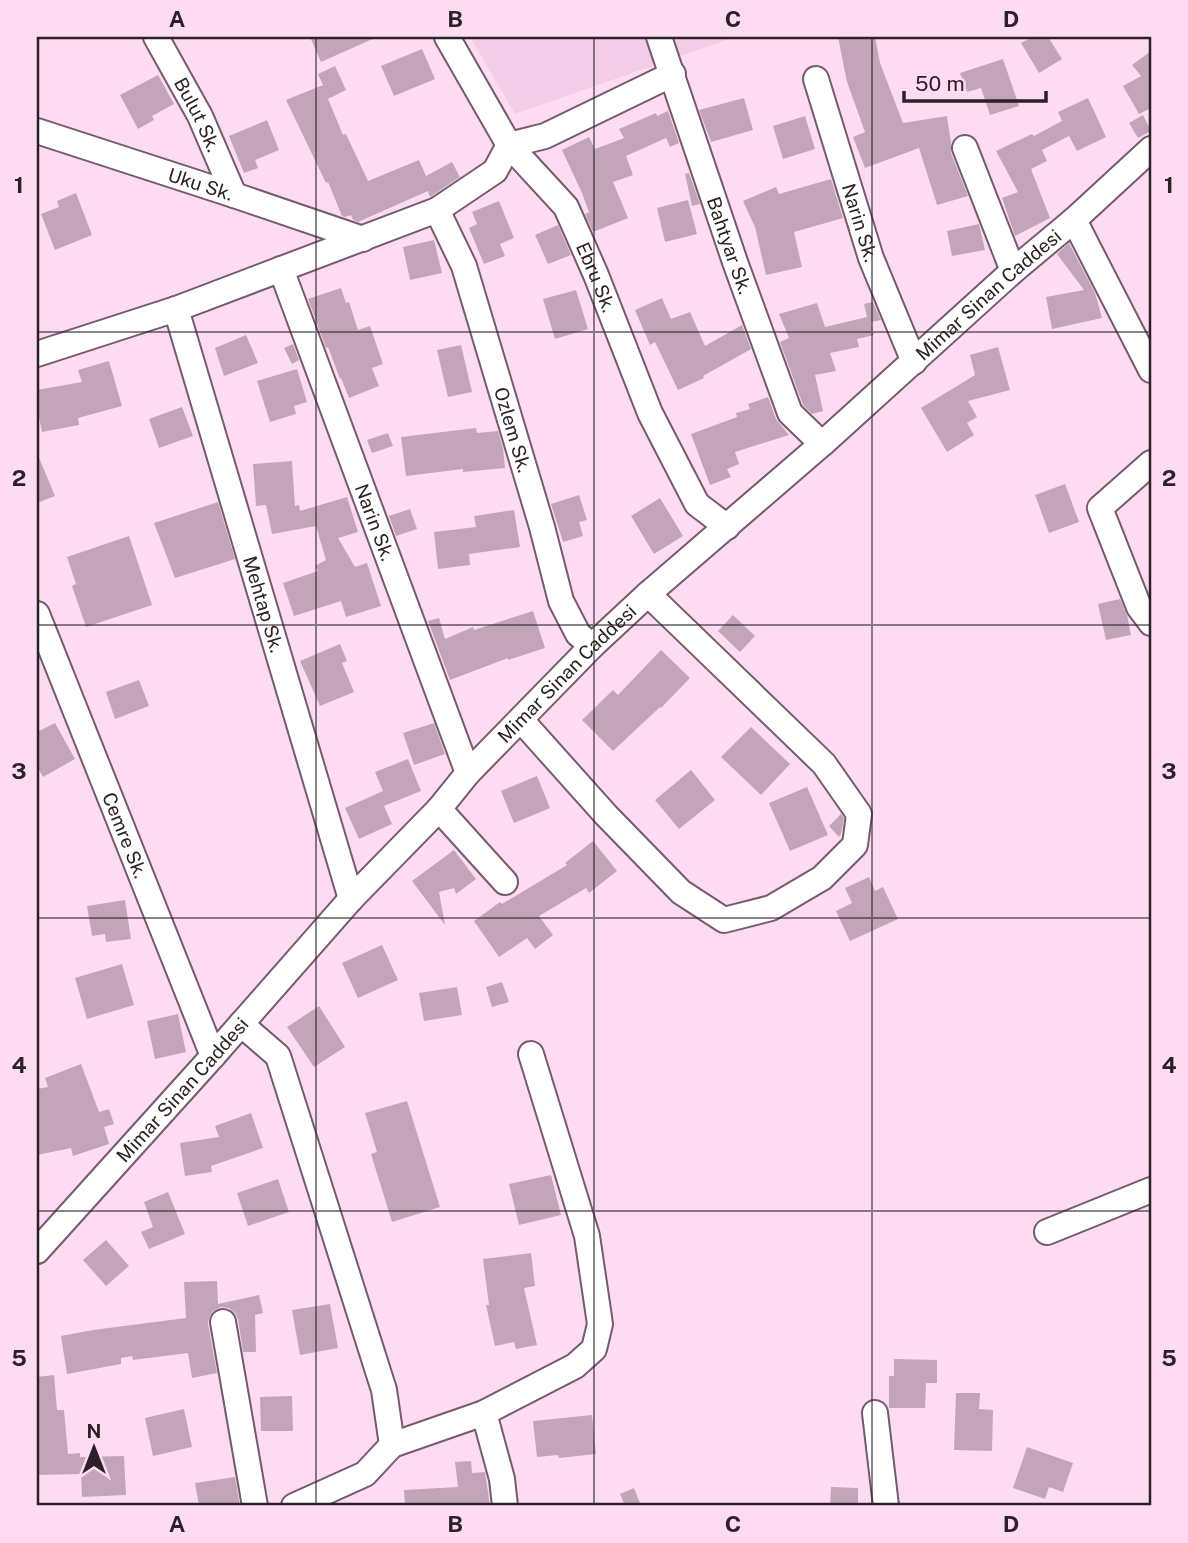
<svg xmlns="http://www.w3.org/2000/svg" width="1188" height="1543" viewBox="0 0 1188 1543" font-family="'Public Sans',sans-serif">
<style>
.built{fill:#f3cce7}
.building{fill:#c3a5ba}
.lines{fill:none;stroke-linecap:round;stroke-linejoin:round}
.minor-casing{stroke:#765a6e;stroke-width:28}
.minor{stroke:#fff;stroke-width:24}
.grid{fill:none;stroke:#2c2129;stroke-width:2;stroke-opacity:0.55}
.labels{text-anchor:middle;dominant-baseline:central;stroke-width:5;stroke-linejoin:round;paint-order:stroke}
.street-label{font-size:19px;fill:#2c2129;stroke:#fddcf3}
.neatline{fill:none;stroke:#2c2129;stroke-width:2.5}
.grid-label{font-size:23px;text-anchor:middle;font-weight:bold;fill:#2c2129}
</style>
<rect width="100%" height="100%" fill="#fddcf3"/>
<path class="built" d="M 470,37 L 735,37 L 515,114 Z"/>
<path class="building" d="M 310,37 L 377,37 L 321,62 Z
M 838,37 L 875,37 L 880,63 L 903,123 L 947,116 L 951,143 L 951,153 L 968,196 L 937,205 L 919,148 L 865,168 L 853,137 L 865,132 L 847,82 Z
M 1033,37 L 1048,37 L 1062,59 L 1039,73 L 1021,43 Z
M 422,49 L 435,79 L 394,96 L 381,66 Z
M 1151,51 L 1151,108 L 1139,114 L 1123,86 L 1141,76 L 1132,65 Z
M 1003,59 L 1019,106 L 990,115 L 981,88 L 967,92 L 960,73 Z
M 335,66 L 346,90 L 328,99 L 343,135 L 346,134 L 368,181 L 419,160 L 426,176 L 452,162 L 460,177 L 430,197 L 428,191 L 358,222 L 353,220 L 351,215 L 345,217 L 342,216 L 328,182 L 326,183 L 286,100 L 323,85 L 318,74 Z
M 158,75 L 174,104 L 152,116 L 154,120 L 138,129 L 120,95 Z
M 744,98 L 753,130 L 711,142 L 699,110 Z
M 1088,98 L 1106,137 L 1077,151 L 1069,136 L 1042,150 L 1047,161 L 1031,169 L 1050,218 L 1015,236 L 1002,198 L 1018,192 L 996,151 L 1032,134 L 1034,136 L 1062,121 L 1058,112 Z
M 668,111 L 679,143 L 670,147 L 666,138 L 626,156 L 633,175 L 613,182 L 628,218 L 593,232 L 585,214 L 589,212 L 582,193 L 562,150 L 589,137 L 595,149 L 624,138 L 619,129 L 656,113 L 657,116 Z
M 1143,115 L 1151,131 L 1138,138 L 1129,123 Z
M 805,116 L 815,149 L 783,159 L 773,126 Z
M 267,120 L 279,150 L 255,160 L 258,168 L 244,173 L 229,136 Z
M 689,173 L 700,204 L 692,206 L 685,174 Z
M 831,179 L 843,218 L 794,232 L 802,267 L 766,275 L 755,227 L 743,201 L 776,187 L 779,194 Z
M 76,193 L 92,235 L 55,250 L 41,214 L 59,207 L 57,201 Z
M 688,200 L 697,234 L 665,242 L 657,208 Z
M 499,201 L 514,238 L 500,244 L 505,256 L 484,264 L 469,228 L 477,224 L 472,212 Z
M 979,224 L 985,250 L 952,256 L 947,231 Z
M 558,225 L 571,255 L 548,264 L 535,235 Z
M 434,240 L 442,273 L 410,280 L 403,247 Z
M 1069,243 L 1095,293 L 1102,318 L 1052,329 L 1046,297 L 1084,290 L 1057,254 Z
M 341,288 L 346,303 L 349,302 L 358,330 L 370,326 L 383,364 L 372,368 L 379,386 L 349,398 L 341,378 L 340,379 L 328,347 L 326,348 L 308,299 Z
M 576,290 L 588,329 L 555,339 L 543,299 Z
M 662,298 L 671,319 L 690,312 L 705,346 L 742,325 L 751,349 L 703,376 L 704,378 L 678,390 L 655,342 L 650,345 L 635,310 Z
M 873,302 L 881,320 L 871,322 L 874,335 L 857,339 L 859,347 L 830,353 L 836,371 L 815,375 L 823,411 L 812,414 L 803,405 L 780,342 L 789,338 L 779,314 L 817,303 L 825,327 L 867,317 L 864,304 Z
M 246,335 L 258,363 L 224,376 L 215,348 Z
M 293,344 L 299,360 L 292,364 L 284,348 Z
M 461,345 L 472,392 L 448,397 L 437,350 Z
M 998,347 L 1010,390 L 968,401 L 977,417 L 967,423 L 974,435 L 947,452 L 921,408 L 975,375 L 970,355 Z
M 109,361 L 122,406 L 78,418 L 79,425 L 42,432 L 37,407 L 37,390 L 82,382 L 78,370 Z
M 297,369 L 307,402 L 294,406 L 296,414 L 270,422 L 257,381 Z
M 768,397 L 776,419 L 789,435 L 735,452 L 739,464 L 727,469 L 731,477 L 710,485 L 691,434 L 737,417 L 736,413 L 750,409 L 748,404 Z
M 182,407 L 193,436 L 159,448 L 149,419 Z
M 476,428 L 477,433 L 498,431 L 503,448 L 505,468 L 463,472 L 463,469 L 406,476 L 401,437 Z
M 388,433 L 393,446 L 372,453 L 367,440 Z
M 37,453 L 55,496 L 37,503 Z
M 292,461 L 295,506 L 299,505 L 300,511 L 347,497 L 358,532 L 338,538 L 355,567 L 367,563 L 381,606 L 346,617 L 341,601 L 294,616 L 283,583 L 318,571 L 315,566 L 326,560 L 316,526 L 272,534 L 266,505 L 256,506 L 253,464 Z
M 1065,484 L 1079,522 L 1049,533 L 1035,495 Z
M 579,495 L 587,520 L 579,522 L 583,536 L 563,542 L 551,504 Z
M 660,498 L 683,536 L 654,554 L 631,516 Z
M 218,502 L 235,559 L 175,578 L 154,523 Z
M 410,509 L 417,529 L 396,536 L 389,516 Z
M 514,510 L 520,547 L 469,554 L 470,565 L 438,569 L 434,532 L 476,527 L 474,516 Z
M 129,536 L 152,605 L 86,627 L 72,586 L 76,584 L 67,557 Z
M 1120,599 L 1127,615 L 1131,635 L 1106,640 L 1098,604 Z
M 533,611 L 545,648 L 508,660 L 508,658 L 450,680 L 428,621 L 439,618 L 445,639 L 473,627 L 474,630 Z
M 733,615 L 755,636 L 740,652 L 718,631 Z
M 340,644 L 347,661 L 342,663 L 354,692 L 320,706 L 300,661 Z
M 661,650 L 690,678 L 661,708 L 660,707 L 613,751 L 582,720 L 613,690 L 618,695 Z
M 139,680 L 149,706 L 115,719 L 106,692 Z
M 55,723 L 75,759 L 43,777 L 37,766 L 37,732 Z
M 434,723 L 445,754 L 414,765 L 403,733 Z
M 751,727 L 790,764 L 761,795 L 721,757 Z
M 408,759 L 421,791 L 384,806 L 392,824 L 359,839 L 345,808 L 383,791 L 375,772 Z
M 691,770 L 715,800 L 679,829 L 655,800 Z
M 537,776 L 550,808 L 514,823 L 501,791 Z
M 807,787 L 828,835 L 790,851 L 769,803 Z
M 841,814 L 844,818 L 841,834 L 839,837 L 829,826 Z
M 593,841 L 617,871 L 589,893 L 586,888 L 539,916 L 553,935 L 535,949 L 527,938 L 499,957 L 474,921 L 500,902 L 502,904 L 567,865 L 565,863 Z
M 454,850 L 476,879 L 456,894 L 454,888 L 439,892 L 445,925 L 412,881 Z
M 869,877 L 875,891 L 883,887 L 898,919 L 850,941 L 836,911 L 852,903 L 845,888 Z
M 125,900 L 131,939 L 106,942 L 105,934 L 92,936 L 87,906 Z
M 382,945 L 398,980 L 358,998 L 342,963 Z
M 122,964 L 134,1005 L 87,1019 L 75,978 Z
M 502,982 L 509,1002 L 492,1007 L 486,987 Z
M 457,987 L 462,1015 L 424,1021 L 419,993 Z
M 319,1006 L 345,1047 L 314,1067 L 287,1027 Z
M 178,1014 L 186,1052 L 155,1059 L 147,1021 Z
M 81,1064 L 99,1112 L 109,1109 L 114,1124 L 104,1127 L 109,1144 L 73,1156 L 71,1148 L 37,1155 L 37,1089 L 48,1087 L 45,1078 Z
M 407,1101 L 440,1207 L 392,1222 L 371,1154 L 377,1152 L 365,1113 Z
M 251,1113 L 263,1148 L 211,1166 L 212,1172 L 185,1176 L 180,1143 L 219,1137 L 215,1126 Z
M 551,1175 L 561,1215 L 519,1225 L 509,1184 Z
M 278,1179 L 289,1212 L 248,1226 L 237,1193 Z
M 168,1192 L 185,1234 L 149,1249 L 141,1232 L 153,1227 L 144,1202 Z
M 106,1240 L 129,1266 L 106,1286 L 83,1260 Z
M 531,1253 L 535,1286 L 524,1288 L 537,1345 L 516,1349 L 514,1342 L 495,1346 L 486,1305 L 489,1305 L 483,1259 Z
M 217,1281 L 218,1304 L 259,1295 L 263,1313 L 255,1315 L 256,1352 L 243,1352 L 238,1319 L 235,1313 L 229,1308 L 221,1307 L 213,1311 L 209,1318 L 208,1324 L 217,1373 L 192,1378 L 188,1353 L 133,1360 L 132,1356 L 121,1358 L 121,1364 L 67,1374 L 61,1336 L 93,1330 L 186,1318 L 184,1282 Z
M 330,1304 L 338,1348 L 300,1355 L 292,1310 Z
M 894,1359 L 937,1360 L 937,1383 L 926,1383 L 925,1408 L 889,1408 L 889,1376 L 894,1376 Z
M 54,1375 L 57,1410 L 64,1410 L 68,1454 L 80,1453 L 80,1457 L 124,1456 L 126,1495 L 82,1497 L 81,1474 L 37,1475 L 37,1377 Z
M 956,1393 L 980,1393 L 979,1409 L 993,1410 L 992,1451 L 954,1450 Z
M 292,1396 L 293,1431 L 261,1431 L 260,1397 Z
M 184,1409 L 192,1447 L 153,1456 L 145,1418 Z
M 592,1415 L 596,1454 L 559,1458 L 558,1455 L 537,1457 L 533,1421 Z
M 1027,1447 L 1073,1463 L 1063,1492 L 1049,1487 L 1045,1499 L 1013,1488 Z
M 471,1461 L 472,1473 L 485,1472 L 490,1506 L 405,1506 L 404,1490 L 458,1487 L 455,1462 Z
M 235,1477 L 240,1506 L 199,1506 L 195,1483 Z
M 831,1487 L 858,1488 L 858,1506 L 830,1506 Z
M 634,1488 L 641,1506 L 625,1506 L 620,1494 Z"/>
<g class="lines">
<defs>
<g id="minor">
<path id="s1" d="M 156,37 L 200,116 L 234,195"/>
<path id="s2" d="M 447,37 L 509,145 L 566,207 L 596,275 L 650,413 L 697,504 L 727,527"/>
<path id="s3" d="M 659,37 L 735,262 L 790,413 L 822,444"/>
<path id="s4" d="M 816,79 L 871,258 L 914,362"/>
<path id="s5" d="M 37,131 L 234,195 L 363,239"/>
<path d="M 965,148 L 1013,271"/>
<path id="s6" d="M 437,210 L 464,266 L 542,527 L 561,601 L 578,634 L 592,646"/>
<path d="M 1074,220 L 1151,370"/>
<path id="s7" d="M 281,269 L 468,773"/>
<path id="s8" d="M 176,309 L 351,899"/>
<path d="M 37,354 L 176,309 L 437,210 L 495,171 L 509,145 L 545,136 L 673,74"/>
<path d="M 1151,463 L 1100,508 L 1139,607 L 1151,623"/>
<path id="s9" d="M 37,614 L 213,1056"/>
<path d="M 521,720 L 606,815 L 681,892 L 724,920 L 771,908 L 822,878 L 855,845 L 859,814 L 824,764 L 648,594"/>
<path d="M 439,809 L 505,882"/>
<path d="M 241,1024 L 278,1056 L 384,1390 L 392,1445 L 365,1474 L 294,1506"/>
<path d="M 1047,1232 L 1151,1190"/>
<path id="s10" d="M 37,1251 L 213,1056 L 351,899 L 439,809 L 468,773 L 592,646 L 648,594 L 822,444 L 1013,271 L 1074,220 L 1151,149"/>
<path d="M 223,1322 L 255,1506"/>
<path d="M 484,1413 L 502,1479 L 505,1506"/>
<path d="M 875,1413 L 886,1506"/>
<path d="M 392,1445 L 484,1413 L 575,1366 L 594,1349 L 600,1324 L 587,1236 L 531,1054"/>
</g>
</defs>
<use href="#minor" class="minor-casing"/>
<use href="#minor" class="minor"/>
</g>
<path class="grid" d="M 316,37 L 316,1506M 594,37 L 594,1506M 872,37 L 872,1506M 37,332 L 1151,332M 37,625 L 1151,625M 37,918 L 1151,918M 37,1211 L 1151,1211"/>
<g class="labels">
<g class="street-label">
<text stroke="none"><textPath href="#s1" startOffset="88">Bulut Sk.</textPath></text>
<text stroke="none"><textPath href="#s5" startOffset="172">Uku Sk.</textPath></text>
<text stroke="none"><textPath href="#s4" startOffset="150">Narin Sk.</textPath></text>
<text stroke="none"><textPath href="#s3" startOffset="220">Bahtyar Sk.</textPath></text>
<text stroke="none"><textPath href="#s2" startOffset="285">Ebru Sk.</textPath></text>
<text stroke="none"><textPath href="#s10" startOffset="1351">Mimar Sinan Caddesi</textPath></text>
<text stroke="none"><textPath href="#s6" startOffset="233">Ozlem Sk.</textPath></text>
<text stroke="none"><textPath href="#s7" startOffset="270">Narin Sk.</textPath></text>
<text stroke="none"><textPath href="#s8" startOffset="308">Mehtap Sk.</textPath></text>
<text stroke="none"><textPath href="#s10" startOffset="784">Mimar Sinan Caddesi</textPath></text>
<text stroke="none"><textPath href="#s9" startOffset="238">Cemre Sk.</textPath></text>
<text stroke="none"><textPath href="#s10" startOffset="217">Mimar Sinan Caddesi</textPath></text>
</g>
</g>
<rect width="1188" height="1543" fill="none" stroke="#fddcf3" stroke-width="77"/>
<g transform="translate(94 1448)" stroke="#fddcf3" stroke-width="5" paint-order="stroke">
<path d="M0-5L12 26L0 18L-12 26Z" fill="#2c2129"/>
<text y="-10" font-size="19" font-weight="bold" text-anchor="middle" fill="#2c2129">N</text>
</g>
<path d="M904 91v10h142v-10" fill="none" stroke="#2c2129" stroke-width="3.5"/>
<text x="915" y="91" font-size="21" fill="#2c2129" stroke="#fddcf3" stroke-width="5" paint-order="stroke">50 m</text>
<rect x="38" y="38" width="1112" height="1466" class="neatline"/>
<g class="grid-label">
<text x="177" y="27">A</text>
<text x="455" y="27">B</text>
<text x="733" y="27">C</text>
<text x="1011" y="27">D</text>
<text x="19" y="193">1</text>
<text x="1169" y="193">1</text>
<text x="19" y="486">2</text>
<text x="1169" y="486">2</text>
<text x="19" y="779">3</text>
<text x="1169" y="779">3</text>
<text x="19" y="1073">4</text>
<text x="1169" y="1073">4</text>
<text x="19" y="1366">5</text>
<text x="1169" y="1366">5</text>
<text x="177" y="1532">A</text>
<text x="455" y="1532">B</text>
<text x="733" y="1532">C</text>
<text x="1011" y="1532">D</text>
</g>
</svg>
